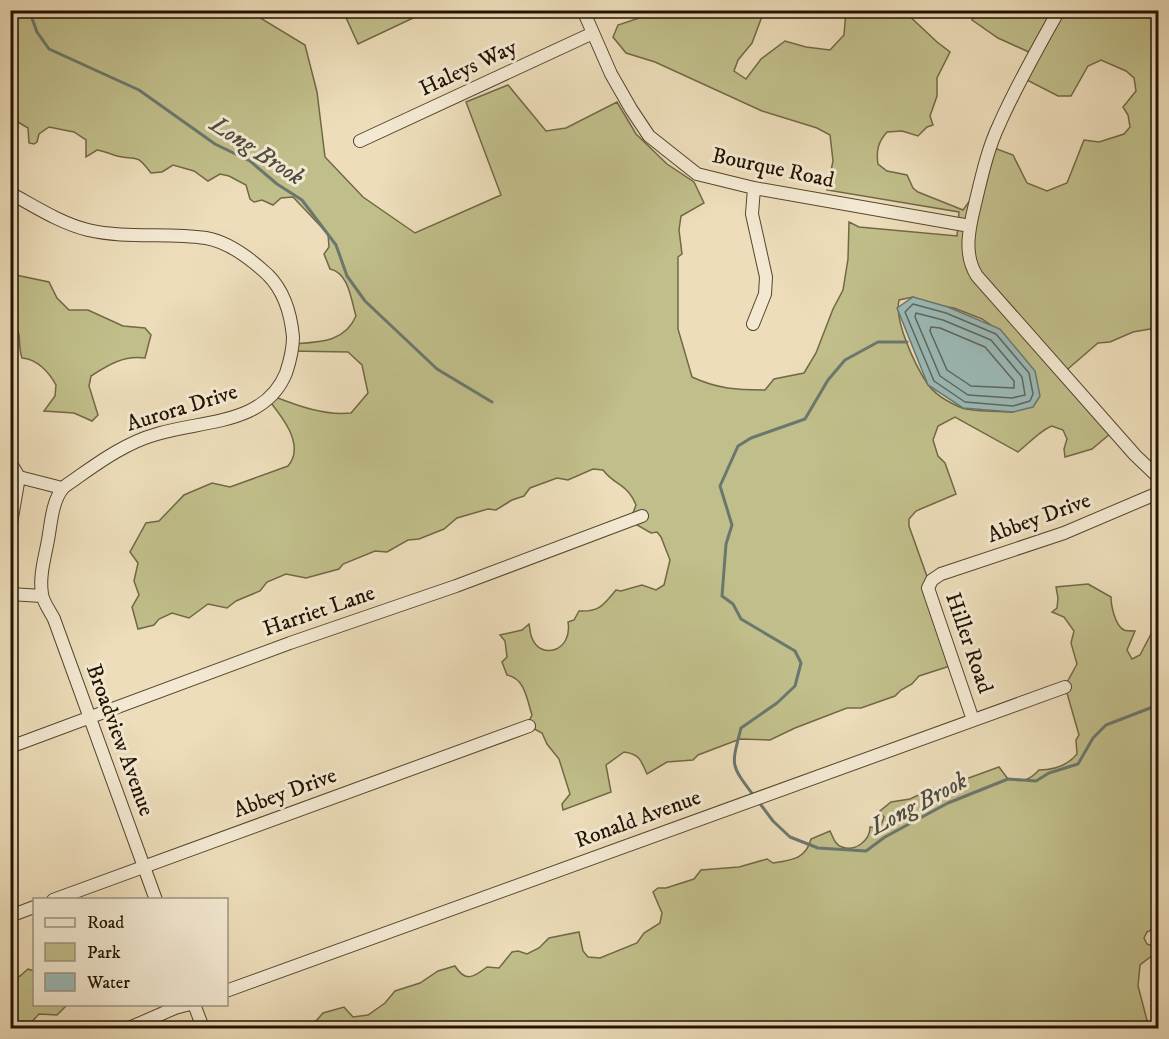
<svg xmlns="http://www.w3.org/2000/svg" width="1169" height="1039" viewBox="0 0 1169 1039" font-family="'IM FELL DW Pica',serif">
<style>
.green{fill:#c0be8a;stroke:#716845;stroke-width:1.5;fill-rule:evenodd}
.water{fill:#9bbab8;stroke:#6b776e;stroke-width:1.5}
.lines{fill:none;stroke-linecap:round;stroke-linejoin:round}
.shore{stroke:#5e665c;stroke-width:1.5}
.stream{stroke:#6b776e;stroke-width:3}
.minor-casing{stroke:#55452e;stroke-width:14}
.minor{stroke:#f3e9d2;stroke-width:12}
.labels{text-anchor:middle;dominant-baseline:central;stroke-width:6;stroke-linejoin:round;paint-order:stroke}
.street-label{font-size:22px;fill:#221200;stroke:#f3e9d2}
.water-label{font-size:24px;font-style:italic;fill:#4c4d40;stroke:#f3e9d2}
</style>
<rect width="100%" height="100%" fill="#edddba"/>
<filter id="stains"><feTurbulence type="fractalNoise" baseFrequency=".00333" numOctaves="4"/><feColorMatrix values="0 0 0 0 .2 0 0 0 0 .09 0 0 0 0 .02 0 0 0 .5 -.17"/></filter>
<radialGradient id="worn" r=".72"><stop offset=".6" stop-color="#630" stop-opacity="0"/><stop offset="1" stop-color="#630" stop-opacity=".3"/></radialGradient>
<path class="green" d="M 11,11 L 249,11 L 305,45 L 317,92 L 325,157 L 363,197 L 415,233 L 501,195 L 466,102 L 508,85 L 546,131 L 566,128 L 617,102 L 636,134 L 667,164 L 694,182 L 704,203 L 681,216 L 679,230 L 682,254 L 678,257 L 678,329 L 692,377 C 718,389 737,390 765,390 L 774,379 L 804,373 L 816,353 L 833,309 L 843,290 L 848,259 L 849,222 L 859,227 L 957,236 L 959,212 L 827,190 L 833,161 L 830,135 L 817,128 L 762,111 L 655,62 L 626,53 L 613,37 L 618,25 L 660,11 L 764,11 L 752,43 L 738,60 L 734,71 L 746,79 L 761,59 L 785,41 L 806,47 L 830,50 L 844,35 L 846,11 L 904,11 L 937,42 L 950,52 L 937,78 L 937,96 L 930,116 L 933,125 L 927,127 L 918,136 L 902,131 L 887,132 C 878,142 876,151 878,164 L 887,171 L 907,175 L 913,188 L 918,192 L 963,210 L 974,195 L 989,146 L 1013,155 L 1027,183 L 1047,191 L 1067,183 L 1084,140 L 1099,142 L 1124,134 L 1130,127 L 1128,115 L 1123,107 L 1136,91 L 1134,78 L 1126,71 L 1101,60 L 1088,66 L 1071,96 L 1058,96 L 1021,77 L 1031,53 L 998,38 L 972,20 L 974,11 L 1158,11 L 1158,331 L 1150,329 L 1133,332 L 1110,342 L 1098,343 L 1062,374 L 1110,434 L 1092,449 L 1065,457 L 1064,449 L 1067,439 L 1063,430 L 1052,426 C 1042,429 1028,444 1018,452 L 955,417 L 938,426 L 933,440 L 938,456 L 945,463 L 956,494 L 916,511 L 909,519 L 909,526 L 929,582 L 950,666 L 919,676 L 912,684 L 901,690 L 895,696 L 861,708 L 847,708 L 795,728 L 770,740 L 740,739 L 698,755 L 693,760 L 667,762 L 647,774 C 641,760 639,754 624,752 L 606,765 L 611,792 L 563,810 L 562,804 L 570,794 L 559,759 L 547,744 L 542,733 L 527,725 L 532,715 C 527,700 525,678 507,675 L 502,662 L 507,657 L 505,641 L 500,635 L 522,630 L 529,624 C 530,628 530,634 532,638 C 540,660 573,652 568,622 L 574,620 L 579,611 C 600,612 603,605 616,590 L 621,591 L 642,585 L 656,590 L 664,585 L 670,560 L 661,537 L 657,532 L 651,533 L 630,521 L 636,505 C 627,483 615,486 603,470 L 593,469 L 568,480 L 557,478 L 530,488 L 524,496 L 512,500 L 496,510 L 488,509 L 457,518 L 444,529 L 419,539 L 408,540 L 387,552 L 375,551 L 343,564 L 339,569 L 306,578 L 286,574 L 267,582 L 260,591 L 236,601 L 227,608 L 208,604 L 189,618 L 172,613 L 159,619 L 154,625 L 138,629 L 132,607 L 139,595 L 134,581 L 138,563 L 130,552 L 146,523 L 159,521 L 184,495 L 212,483 L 230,487 L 288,466 C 306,445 281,415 267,398 L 270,395 C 296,405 323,416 351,413 L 368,393 L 362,365 L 348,352 L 290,351 L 290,344 C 316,342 344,344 356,316 C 351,300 349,273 330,269 L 324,254 L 329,247 L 328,234 L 293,197 L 281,198 L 273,205 L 262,200 L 254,202 L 250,199 L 246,185 L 229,176 L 220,174 L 208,181 L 194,171 L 173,165 L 162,172 L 151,173 C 135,152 138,161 117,156 C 110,154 104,151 97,150 L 86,157 L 86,140 L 74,132 L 49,127 L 39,134 L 37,142 L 34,144 L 29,143 L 28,128 L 11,118 ZM 913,297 L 930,304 L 954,308 L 982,319 L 999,331 L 1013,412 C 999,411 975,412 962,408 C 950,403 934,394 927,383 C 915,365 894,321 899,300 Z
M 343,11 L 428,11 L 358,44 Z
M 11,274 L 49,282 L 57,298 L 69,310 L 88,310 L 123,326 L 145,328 L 151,335 L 145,358 C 124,355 108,365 91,376 L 89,386 L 98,415 L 92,421 L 74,413 L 44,411 L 55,396 L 56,385 C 49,372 37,359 22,358 C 19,350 20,343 19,335 C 16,326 11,317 10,307 C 9,294 14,289 11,274 Z
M 1088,584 L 1111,597 C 1111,605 1115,626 1124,630 C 1126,631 1133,631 1135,631 L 1127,650 L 1132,659 L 1140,655 L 1152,632 L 1158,630 L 1158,907 L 1153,929 L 1147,932 L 1144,938 L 1147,944 L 1158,948 L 1158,951 L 1140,965 L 1138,986 L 1148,1024 L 1152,1028 L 289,1028 L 316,1021 L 323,1013 L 344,1007 L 353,1017 L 368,1015 L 385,1003 L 395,991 L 420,983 L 438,971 L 455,966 C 465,982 473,978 487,967 L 499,968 L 512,952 L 518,951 L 527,954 L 539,948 L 549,938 L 579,932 L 583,951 L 588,957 L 600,958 L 637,943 L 644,933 L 660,923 L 662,913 L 653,892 L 658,888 L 666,888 L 694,879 L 701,870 L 739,867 L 767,859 L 773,863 C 792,860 806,859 811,839 L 830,831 C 833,837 835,845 842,847 C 856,852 870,840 870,827 L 875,828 L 881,825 L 884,817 L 880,811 L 891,802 L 910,799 L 933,788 C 945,796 949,797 961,789 L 963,780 L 999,767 L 1008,779 C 1022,782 1029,781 1039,770 C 1054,770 1067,766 1077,754 L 1076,740 L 1079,735 L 1065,686 L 1077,664 L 1071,643 L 1074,631 L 1064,617 L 1052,612 L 1057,608 L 1058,598 L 1056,587 Z
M 28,969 L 34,971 L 34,1004 L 67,1005 L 57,1015 L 39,1014 L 26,1028 L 11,1028 L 11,979 L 20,976 Z"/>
<path class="water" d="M 913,297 L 948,307 L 1000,329 L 1035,371 L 1040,396 L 1033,407 L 1013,412 L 963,408 L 928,385 L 897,308 Z"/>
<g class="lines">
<path class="shore" d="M 913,304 L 946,313 L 996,334 L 1029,373 L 1033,394 L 1030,401 L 1013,406 L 965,402 L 934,381 L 905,312 Z
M 916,313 L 943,320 L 991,340 L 1022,377 L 1025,395 L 1012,398 L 968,395 L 940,376 L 915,317 Z
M 931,327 L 940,328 L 985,347 L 1014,381 L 1014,388 L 971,386 L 947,370 L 930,331 Z"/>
<path class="stream" d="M 29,10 L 37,32 L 49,49 L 139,90 L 215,144 L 250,161 L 277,184 L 302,200 L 336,245 L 347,276 L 365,301 L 437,369 L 492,402
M 754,796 C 730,764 731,767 741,728 L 777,703 L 795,686 L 801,663 L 795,651 L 741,619 L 733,604 L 722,596 L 726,544 L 732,525 L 720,486 L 738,446 L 751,438 L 805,419 L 828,380 L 845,360 L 878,342 L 907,342
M 758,801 L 773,821 L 790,837 L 818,848 L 866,851 L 885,837 L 948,803 L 1008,779 L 1036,781 L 1049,773 L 1078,764 L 1093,738 L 1106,725 L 1158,705"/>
<defs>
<path id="minor" d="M 583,10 L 611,74 L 631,109 L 649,136 L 697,174 L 754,188 L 970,226
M 1059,10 C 1038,48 1016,86 999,125 C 988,148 982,175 976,200 C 970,225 962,253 977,276 L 1135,455 L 1158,477
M 360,141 L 593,33
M 10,193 C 36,207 60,223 88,230 C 127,239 167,232 206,238 C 229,242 252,260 268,275 C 284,291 291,315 293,337 C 293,350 290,361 286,373 C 265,425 203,420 157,434 C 128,442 102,460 78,477 C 73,481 67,484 63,488 C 52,501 51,524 48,540 C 45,557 39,576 42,594 C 43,602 50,611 54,619 L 156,900
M 753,324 L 765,294 L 766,277 L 752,214 L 754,188
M 10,462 L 19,477 L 62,488
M 10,529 L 19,477
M 10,594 L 42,596
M 973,720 L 928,588 L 932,580 L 941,574 L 1064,533 L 1158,493
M 10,747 L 290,643 L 456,586 L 642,516
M 53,900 L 529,726
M 10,916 L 34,907
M 226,991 L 1065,687
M 194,1004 L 203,1028
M 129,1028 L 175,1008 L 190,1004"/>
</defs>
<use href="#minor" class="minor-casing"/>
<use href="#minor" class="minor"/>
</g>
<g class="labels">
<g class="street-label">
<text transform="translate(468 68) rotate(-25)">Haleys Way</text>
<text transform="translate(773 168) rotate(12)">Bourque Road</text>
<text transform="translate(182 408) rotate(-17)">Aurora Drive</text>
<text transform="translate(1039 518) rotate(-20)">Abbey Drive</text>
<text transform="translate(319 611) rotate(-19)">Harriet Lane</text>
<text transform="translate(969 643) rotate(71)">Hiller Road</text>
<text transform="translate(120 740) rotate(70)">Broadview Avenue</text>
<text transform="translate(285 793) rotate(-20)">Abbey Drive</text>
<text transform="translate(638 819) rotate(-20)">Ronald Avenue</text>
</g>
<g class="water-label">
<text transform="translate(257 151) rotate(33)">Long Brook</text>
<text transform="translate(919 804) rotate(-28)">Long Brook</text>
</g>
</g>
<rect width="1169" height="1039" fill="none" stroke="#edddba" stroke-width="36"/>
<rect x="12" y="12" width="1145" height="1015" fill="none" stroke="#221200" stroke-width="3"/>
<rect x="18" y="18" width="1133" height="1003" fill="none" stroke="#221200" stroke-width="1.5"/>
<rect x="33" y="898" width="195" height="108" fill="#f3e9d2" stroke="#9f937e" stroke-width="1.5"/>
<rect x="45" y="918" width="30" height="9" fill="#f3e9d2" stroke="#9f937e" stroke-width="1.5"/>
<text x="87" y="928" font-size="18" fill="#221200">Road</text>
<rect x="45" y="943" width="30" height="18" fill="#c0be8a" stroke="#9f937e" stroke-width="1.5"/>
<text x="87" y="958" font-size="18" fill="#221200">Park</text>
<rect x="45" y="973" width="30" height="18" fill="#9bbab8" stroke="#9f937e" stroke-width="1.5"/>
<text x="87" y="988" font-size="18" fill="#221200">Water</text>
<rect width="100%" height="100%" filter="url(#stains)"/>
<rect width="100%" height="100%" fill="url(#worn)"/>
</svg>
